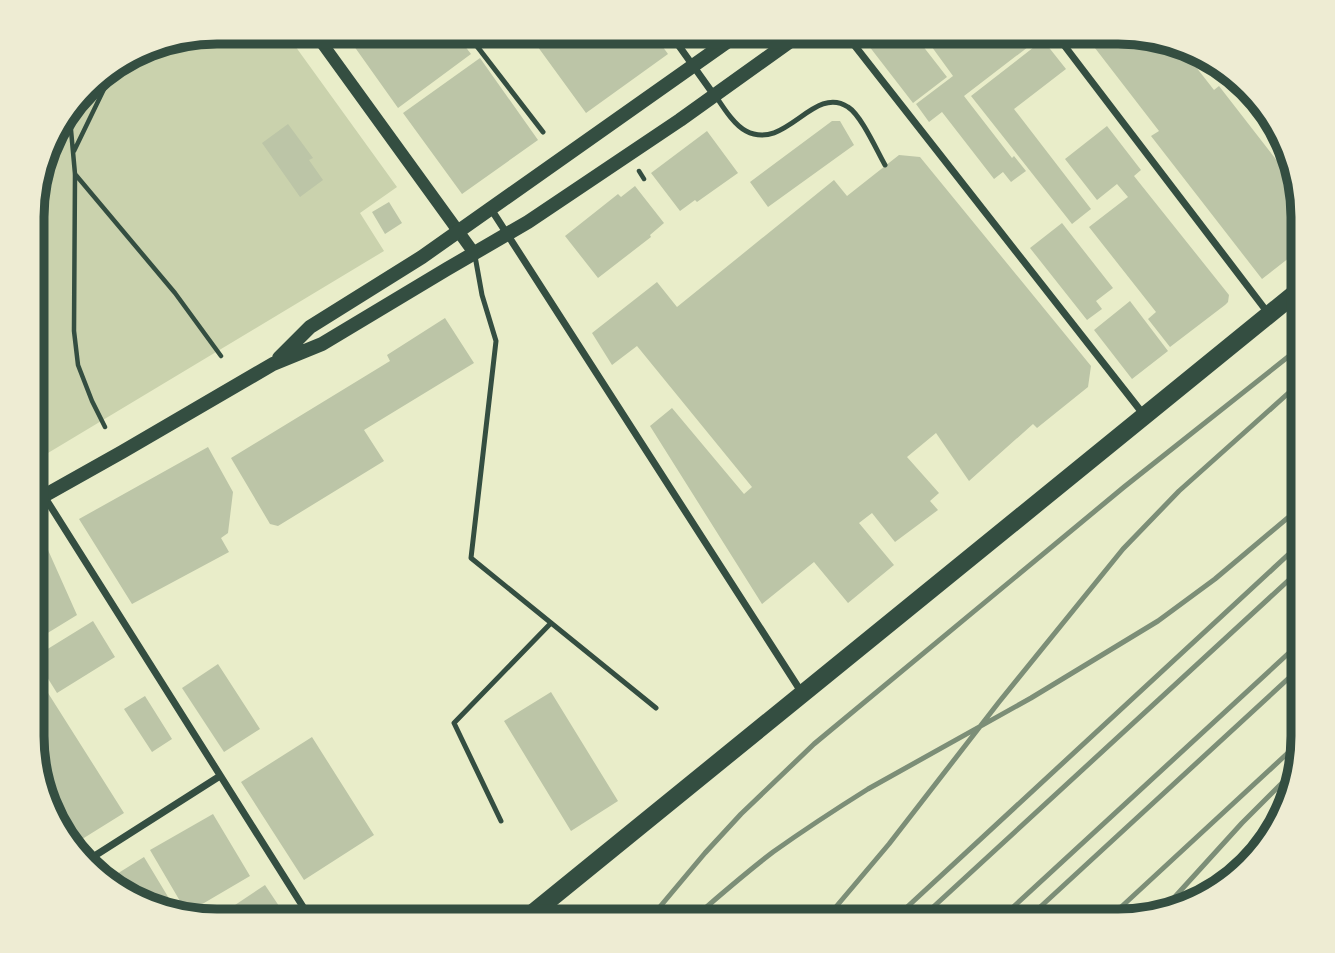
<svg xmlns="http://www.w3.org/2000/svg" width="1335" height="953" viewBox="0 0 1335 953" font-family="'Fira Sans',sans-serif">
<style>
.green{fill:#cad2ad}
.building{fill:#bcc5a7}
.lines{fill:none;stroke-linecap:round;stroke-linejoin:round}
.path{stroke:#344e41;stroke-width:4.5}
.service{stroke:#344e41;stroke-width:5}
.minor{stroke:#344e41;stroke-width:7}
.tertiary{stroke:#344e41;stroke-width:12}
.secondary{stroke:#344e41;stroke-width:14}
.primary{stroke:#344e41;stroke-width:18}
.rail{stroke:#7c8e77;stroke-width:5}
.rim{fill:none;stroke:#344e41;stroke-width:9}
</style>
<rect width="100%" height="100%" fill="#e9edc9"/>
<path class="green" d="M 217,32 L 285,32 L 397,187 L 360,213 L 384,251 L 33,462 L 33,192 L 56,125 L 95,77 L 157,41 Z"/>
<path class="building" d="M 344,32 L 454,32 L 471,54 L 398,108 Z
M 527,32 L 652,32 L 668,54 L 586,113 Z
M 869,32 L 912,32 L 947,77 L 913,103 L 862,37 Z
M 921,32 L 1037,32 L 1041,37 L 964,96 L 1012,158 L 1014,156 L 1026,171 L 1011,182 L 1003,172 L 994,179 L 942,112 L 929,122 L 916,104 L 953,76 Z
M 1097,32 L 1130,32 L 1185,53 L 1214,90 L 1219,86 L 1299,189 L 1303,205 L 1303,247 L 1262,279 L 1151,136 L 1159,131 L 1088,39 Z
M 1043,40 L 1066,69 L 1014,109 L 1091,209 L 1072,224 L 971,96 Z
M 480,58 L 538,140 L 462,194 L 403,113 Z
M 832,121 L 840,121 L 854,145 L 768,207 L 750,182 Z
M 288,124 L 313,158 L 309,160 L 323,180 L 300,197 L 262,143 Z
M 1107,126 L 1141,170 L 1134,176 L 1229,295 L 1228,302 L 1225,305 L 1170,347 L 1148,319 L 1156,312 L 1089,227 L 1128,197 L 1117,184 L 1097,200 L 1065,159 Z
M 707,131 L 738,173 L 697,202 L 695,200 L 680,211 L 651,173 Z
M 899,155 L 920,157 L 1091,366 L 1088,387 L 1037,428 L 1033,424 L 969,481 L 936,433 L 907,457 L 939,493 L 930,501 L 938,510 L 895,542 L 872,513 L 859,523 L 894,565 L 848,603 L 814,562 L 762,604 L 650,426 L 672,408 L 744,494 L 752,487 L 637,346 L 612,365 L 592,333 L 657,282 L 677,307 L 834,180 L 847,196 Z
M 635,186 L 664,223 L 650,235 L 651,237 L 598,278 L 565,236 L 618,194 L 621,197 Z
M 389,202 L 402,223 L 385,234 L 372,212 Z
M 1062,223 L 1113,288 L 1096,301 L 1102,309 L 1087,320 L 1030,248 Z
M 1130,301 L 1168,351 L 1132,379 L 1094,330 Z
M 445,318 L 474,363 L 364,430 L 384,461 L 278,526 L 270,524 L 231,458 L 390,361 L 387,355 Z
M 208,447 L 233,492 L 228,533 L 221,538 L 229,552 L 132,604 L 79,519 Z
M 48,550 L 77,615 L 33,642 L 33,557 Z
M 93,621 L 115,657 L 57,693 L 42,669 L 36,674 L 124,813 L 71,846 L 56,828 L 33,760 L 33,658 Z
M 218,664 L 260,729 L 224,752 L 182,688 Z
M 551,692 L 618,801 L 571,831 L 504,721 Z
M 145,696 L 172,739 L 152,752 L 124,709 Z
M 312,737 L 374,835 L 304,880 L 241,782 Z
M 213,814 L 250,876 L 187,913 L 150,850 Z
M 144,857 L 176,910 L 120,889 L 112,877 Z
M 265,885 L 289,921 L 211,921 Z"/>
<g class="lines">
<path class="path" d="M 69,108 L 75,174 L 74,331 L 78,365 L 92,401 L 105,427
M 74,151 L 105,87 L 121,72 L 160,41
M 639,171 L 644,179
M 75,174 L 175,293 L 221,356"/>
<path class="service" d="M 466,32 L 543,132
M 715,95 C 723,107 734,125 746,131 C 786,152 813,84 848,107 C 861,115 877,151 885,165
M 475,256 L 482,295 L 496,341 L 471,558 L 656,708
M 501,821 L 454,723 L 551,623"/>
<path class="minor" d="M 669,32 L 714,95
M 844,32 L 1144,415
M 1054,32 L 1268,313
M 476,44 L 492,32
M 1224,67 L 1288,150
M 491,209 L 802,693
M 44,496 L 312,921
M 85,862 L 220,776"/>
<path class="tertiary" d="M 314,32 L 474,253"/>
<path class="secondary" d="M 279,358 L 310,327 L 422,257 L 741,32
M 33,502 L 122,452 L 273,364 L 322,344 L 447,269 L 528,222 L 680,120 L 803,32"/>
<path class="primary" d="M 523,921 L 1303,287"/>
<path class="rail" d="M 1241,869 L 1275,823
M 1162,911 L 1242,823 L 1295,770
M 648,921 L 705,853 L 741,814 L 814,744 L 1124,487 L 1303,345
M 690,921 C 717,898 744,874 773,852 C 804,830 836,809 868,789 L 1031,698 L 1158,621 L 1215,579 L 1303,505
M 824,921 L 889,844 L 999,702 L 1123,549 L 1179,491 L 1303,380
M 892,921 L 1303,541
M 918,921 L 1303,567
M 998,921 L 1303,640
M 1025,921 L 1303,665
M 1106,921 L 1303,739"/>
</g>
<path d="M0 0H1335V953H0ZM217 44H1118A173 173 0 0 1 1291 217V736A173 173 0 0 1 1118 909H217A173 173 0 0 1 44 736V217A173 173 0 0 1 217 44Z" fill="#eeecd3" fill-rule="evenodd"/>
<path class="rim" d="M217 44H1118A173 173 0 0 1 1291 217V736A173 173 0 0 1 1118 909H217A173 173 0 0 1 44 736V217A173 173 0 0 1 217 44Z"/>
</svg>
